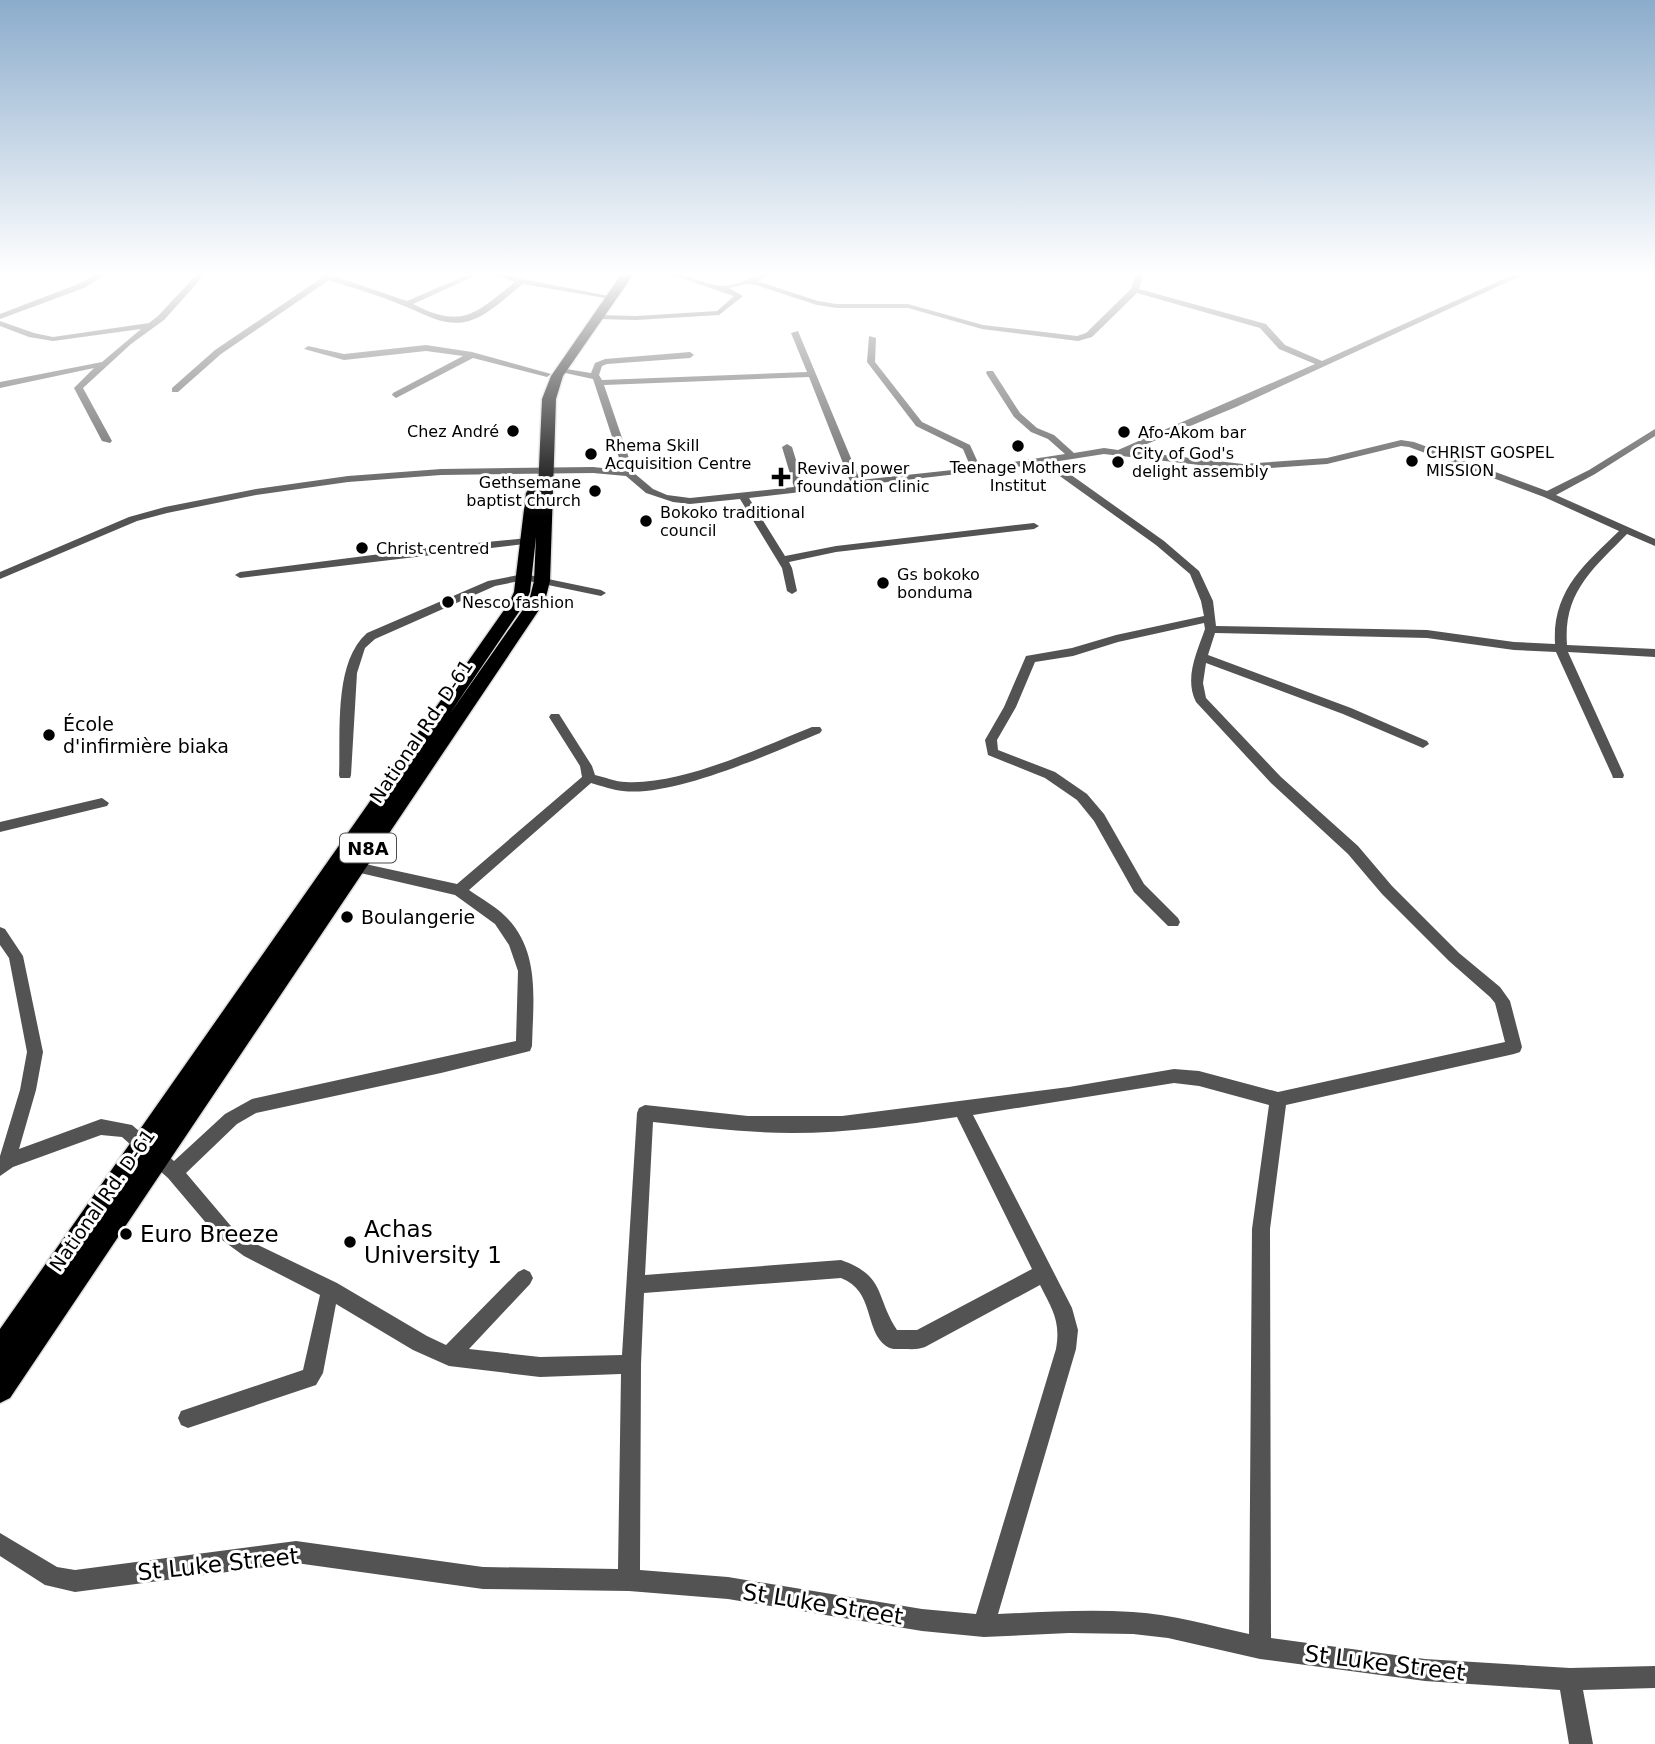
<svg xmlns="http://www.w3.org/2000/svg" width="1655" height="1744" viewBox="0 0 1655 1744" font-family="'DejaVu Sans',sans-serif">
<style>
.lines{fill:none;stroke-linecap:round;stroke-linejoin:round}
.highway-casing{stroke:#dbdbdb;stroke-width:3}
.minor{fill:#535353;fill-rule:evenodd}
.highway{fill:#000;fill-rule:evenodd}
.poi-dot{fill:#000;stroke:#fff;stroke-width:2.5}
.labels{text-anchor:middle;dominant-baseline:central;stroke-width:6;stroke-linejoin:round;paint-order:stroke}
.far-poi-label{font-size:16px;fill:#000;stroke:#fff;text-anchor:start}
.shield{fill:#fff;stroke:#4c4c4c;stroke-width:2}
.shield-label{font-size:18px;font-weight:bold;fill:#000}
.poi-label{font-size:19px;fill:#000;stroke:#fff;text-anchor:start}
.street-label{font-size:19px;fill:#000;stroke:#fff}
.near-poi-label{font-size:23px;fill:#000;stroke:#fff;text-anchor:start}
.near-street-label{font-size:23px;fill:#000;stroke:#fff}
</style>
<rect width="100%" height="100%" fill="#fff"/>
<g class="lines">
<defs>
<path id="highway" d="M 623,272 L 635,272 L 563,376 L 556,399 L 550,581 L 545,601 L 10,1398 L 0,1403 L 0,1329 L 509,603 L 514,592 L 526,493 L 528,490 L 538,490 L 542,399 L 551,376 ZM 536,537 L 534,581 L 529,601 L 449,715 L 525,603 L 530,592 Z"/>
</defs>
<use href="#highway" class="highway-casing"/>
<path class="minor" d="M 101,272 L 111,272 L 84,288 L 0,319 L 0,314 L 78,284 Z
M 199,272 L 207,272 L 164,320 L 131,344 L 83,388 L 112,441 L 110,443 L 102,441 L 74,388 L 94,368 L 0,388 L 0,382 L 102,362 L 141,329 L 53,341 L 29,337 L 0,326 L 0,321 L 34,333 L 53,337 L 149,323 L 158,316 Z
M 311,272 L 322,272 L 407,301 L 474,272 L 484,272 L 413,304 C 463,330 476,313 515,282 L 488,272 L 500,272 L 522,279 L 609,296 L 605,298 L 523,284 C 507,296 489,315 469,321 C 444,328 423,313 402,305 C 378,295 353,288 329,280 L 221,354 L 178,392 L 172,392 L 172,388 L 215,350 L 323,277 Z
M 663,272 C 685,272 704,285 722,286 C 741,286 757,272 776,272 L 757,281 L 818,301 L 837,304 L 908,304 L 983,325 L 1077,336 L 1086,333 L 1131,289 L 1135,277 L 1130,272 L 1138,272 L 1143,277 L 1139,289 L 1266,324 L 1285,345 L 1322,361 L 1519,272 L 1529,272 L 1236,407 L 1130,451 L 1243,464 L 1327,458 L 1401,440 L 1414,442 L 1547,491 L 1589,470 L 1655,429 L 1655,436 L 1595,474 L 1556,495 L 1655,539 L 1655,546 L 1627,534 C 1593,569 1563,592 1567,645 L 1655,649 L 1655,657 L 1568,652 L 1624,775 L 1623,778 L 1613,778 L 1612,775 L 1556,652 L 1514,650 L 1427,638 L 1215,633 L 1208,655 L 1351,708 L 1427,741 L 1429,744 L 1423,748 L 1343,714 L 1206,663 L 1203,683 L 1206,698 L 1281,777 L 1358,846 L 1392,886 L 1459,953 L 1500,987 L 1510,1001 L 1522,1047 L 1520,1052 L 1514,1054 L 1286,1105 L 1270,1229 L 1271,1638 L 1425,1659 L 1570,1668 L 1655,1666 L 1655,1688 L 1583,1690 L 1593,1744 L 1569,1744 L 1560,1690 L 1425,1681 L 1260,1659 L 1168,1638 L 1133,1634 L 1069,1633 L 984,1637 L 922,1631 L 728,1599 L 629,1591 L 483,1589 L 296,1563 L 75,1592 L 45,1585 L 0,1556 L 0,1533 L 57,1567 L 75,1570 L 296,1541 L 483,1567 L 618,1569 L 621,1374 L 540,1377 L 449,1366 L 413,1350 L 336,1304 L 323,1373 L 316,1385 L 188,1428 L 181,1425 L 178,1418 L 181,1411 L 303,1370 L 320,1295 L 244,1256 L 218,1237 L 168,1178 L 122,1137 L 101,1135 L 13,1167 L 0,1176 L 0,1156 L 20,1090 L 27,1052 L 9,958 L 0,945 L 0,927 L 5,929 L 23,956 L 43,1052 L 36,1090 L 19,1149 L 101,1119 L 132,1125 L 174,1161 L 225,1114 L 252,1099 L 516,1041 L 518,971 L 509,945 L 495,924 L 455,895 L 356,872 L 351,871 L 349,867 L 351,863 L 356,862 L 457,884 L 582,777 L 580,766 L 549,717 L 551,714 L 559,714 L 592,766 L 595,775 C 605,777 615,782 626,782 C 683,785 759,748 812,727 L 820,727 L 822,730 L 820,733 C 771,753 675,797 623,791 C 612,790 602,786 591,783 L 469,890 C 480,898 495,906 505,916 C 541,951 533,1001 532,1046 L 530,1051 L 441,1073 L 256,1113 L 237,1124 L 186,1173 L 230,1225 L 256,1244 L 337,1283 L 427,1336 L 446,1345 L 518,1272 L 524,1269 L 530,1272 L 533,1278 L 530,1284 L 469,1349 L 540,1357 L 622,1355 L 637,1113 L 639,1108 L 645,1105 L 748,1116 L 842,1116 L 1069,1087 L 1174,1069 L 1199,1071 L 1278,1092 L 1505,1042 L 1495,1003 L 1490,997 L 1449,961 L 1382,894 L 1348,854 L 1271,783 L 1196,702 C 1184,678 1197,652 1205,629 L 1204,623 L 1118,642 L 1073,656 L 1035,662 L 1016,707 L 997,740 L 998,750 L 1055,772 L 1087,794 L 1104,814 L 1144,884 L 1178,918 L 1180,922 L 1178,926 L 1168,926 L 1134,892 L 1094,821 L 1077,800 L 1045,778 L 988,755 L 985,740 L 1004,707 L 1026,656 L 1072,648 L 1116,635 L 1204,616 L 1201,601 L 1190,574 L 1156,545 L 1043,464 L 749,498 L 785,556 L 836,546 L 1034,523 L 1039,526 L 1034,529 L 836,552 L 789,562 L 792,568 L 797,591 L 792,594 L 787,591 L 782,568 L 740,499 L 690,504 L 673,502 L 646,493 L 626,476 L 593,473 L 441,475 L 348,482 L 256,495 L 167,513 L 137,521 L 0,579 L 0,572 L 129,517 L 165,507 L 256,489 L 348,476 L 441,469 L 593,467 L 623,470 L 593,379 L 556,371 L 560,368 L 591,373 L 595,363 L 605,359 L 690,352 L 694,355 L 690,358 L 607,364 L 602,366 L 599,375 L 602,380 L 807,372 L 791,333 L 798,331 L 860,480 L 971,468 L 963,449 L 916,426 L 867,362 L 869,336 L 876,338 L 875,362 L 922,422 L 970,445 L 980,467 L 1065,454 L 1048,439 L 1031,432 L 1014,417 L 986,373 L 987,371 L 993,371 L 1020,413 L 1037,428 L 1054,435 L 1074,453 L 1104,448 L 1118,450 L 1315,364 L 1279,349 L 1260,328 L 1137,293 L 1092,337 L 1078,341 L 982,329 L 908,308 L 837,308 L 817,305 L 756,285 L 746,284 L 729,288 L 743,296 L 719,315 L 636,320 L 598,319 L 594,317 L 598,315 L 636,316 L 717,311 L 734,296 ZM 809,377 L 850,481 L 804,486 L 792,447 L 787,444 L 782,447 L 794,487 L 690,498 L 667,495 L 653,489 L 634,473 L 604,385 ZM 1401,446 L 1409,447 L 1544,497 L 1619,531 C 1584,565 1552,591 1555,644 L 1514,642 L 1427,630 L 1216,626 L 1213,601 L 1199,571 L 1164,541 L 1053,462 L 1104,454 L 1243,470 L 1327,464 ZM 1174,1083 L 1199,1086 L 1269,1105 L 1252,1229 L 1249,1634 C 1211,1626 1172,1614 1133,1612 C 1088,1609 1043,1612 998,1614 L 1076,1349 L 1078,1330 L 1072,1308 L 973,1115 ZM 957,1117 L 1032,1269 L 917,1330 L 897,1330 C 875,1296 886,1276 841,1260 L 645,1275 L 653,1122 C 699,1127 745,1133 792,1133 C 847,1133 903,1125 957,1117 ZM 841,1278 C 875,1291 864,1330 886,1346 C 891,1350 897,1349 903,1349 C 911,1349 917,1350 925,1347 L 1040,1285 C 1052,1309 1061,1321 1056,1349 L 976,1614 L 922,1609 L 728,1577 L 640,1570 L 641,1364 L 644,1293 Z
M 1024,272 L 1034,272 L 1030,274 Z
M 426,345 L 472,352 L 551,374 L 547,377 L 473,358 L 396,398 L 392,395 L 393,393 L 463,356 L 426,351 L 344,360 L 304,349 L 308,346 L 344,354 Z
M 528,538 L 533,541 L 532,543 L 240,578 L 235,575 L 240,572 L 435,547 Z
M 524,574 L 601,590 L 606,593 L 601,596 L 524,580 L 495,586 L 375,639 L 365,648 L 357,673 L 351,775 L 350,778 L 340,778 L 339,775 C 341,733 333,663 367,633 L 488,581 Z
M 102,798 L 109,803 L 107,806 L 0,832 L 0,822 Z"/>
<use href="#highway" class="highway"/>
</g>
<linearGradient id="sky" x2="0" y2="1"><stop stop-color="#8baccc"/><stop offset="0.53" stop-color="#fff"/><stop offset="1" stop-color="#fff" stop-opacity="0"/></linearGradient>
<rect width="1655" height="516" fill="url(#sky)"/>
<g class="poi-dot">
<circle cx="513" cy="431" r="7"/>
<circle cx="1124" cy="432" r="7"/>
<circle cx="1018" cy="446" r="7"/>
<circle cx="591" cy="454" r="7"/>
<circle cx="1412" cy="461" r="7"/>
<circle cx="1118" cy="462" r="7"/>
<path d="M777.5 466.5h7v7h7v7h-7v7h-7v-7h-7v-7h7z"/>
<circle cx="595" cy="491" r="7"/>
<circle cx="646" cy="521" r="7"/>
<circle cx="362" cy="548" r="7"/>
<circle cx="883" cy="583" r="7"/>
<circle cx="448" cy="602" r="7"/>
<circle cx="49" cy="735" r="7"/>
<circle cx="347" cy="917" r="7"/>
<circle cx="126" cy="1234" r="7"/>
<circle cx="350" cy="1242" r="7"/>
</g>
<g class="labels">
<g class="far-poi-label">
<text x="499" y="431" text-anchor="end">Chez André</text>
<text x="1138" y="432">Afo-Akom bar</text>
<text x="605" y="445">Rhema Skill<tspan x="605" dy="18">Acquisition Centre</tspan></text>
<text x="1426" y="452">CHRIST GOSPEL<tspan x="1426" dy="18">MISSION</tspan></text>
<text x="1132" y="453">City of God's<tspan x="1132" dy="18">delight assembly</tspan></text>
<text x="1018" y="467" text-anchor="middle">Teenage Mothers<tspan x="1018" dy="18">Institut</tspan></text>
<text x="797" y="468">Revival power<tspan x="797" dy="18">foundation clinic</tspan></text>
<text x="581" y="482" text-anchor="end">Gethsemane<tspan x="581" dy="18">baptist church</tspan></text>
<text x="660" y="512">Bokoko traditional<tspan x="660" dy="18">council</tspan></text>
<text x="376" y="548">Christ centred</text>
<text x="897" y="574">Gs bokoko<tspan x="897" dy="18">bonduma</tspan></text>
<text x="462" y="602">Nesco fashion</text>
</g>
<rect class="shield" x="340" y="833.5" width="56" height="29" rx="5"/>
<g class="shield-label">
<text x="368" y="848">N8A</text>
</g>
<g class="poi-label">
<text x="63" y="724">École<tspan x="63" dy="22">d'infirmière biaka</tspan></text>
<text x="361" y="917">Boulangerie</text>
</g>
<g class="street-label">
<text transform="translate(421 731) rotate(-56)">National Rd. D-61</text>
<text transform="translate(102 1200) rotate(-55)">National Rd. D-61</text>
</g>
<g class="near-poi-label">
<text x="364" y="1229">Achas<tspan x="364" dy="26">University 1</tspan></text>
<text x="140" y="1234">Euro Breeze</text>
</g>
<g class="near-street-label">
<text transform="translate(218 1564) rotate(-6)">St Luke Street</text>
<text transform="translate(823 1604) rotate(9)">St Luke Street</text>
<text transform="translate(1385 1663) rotate(7)">St Luke Street</text>
</g>
</g>
</svg>
